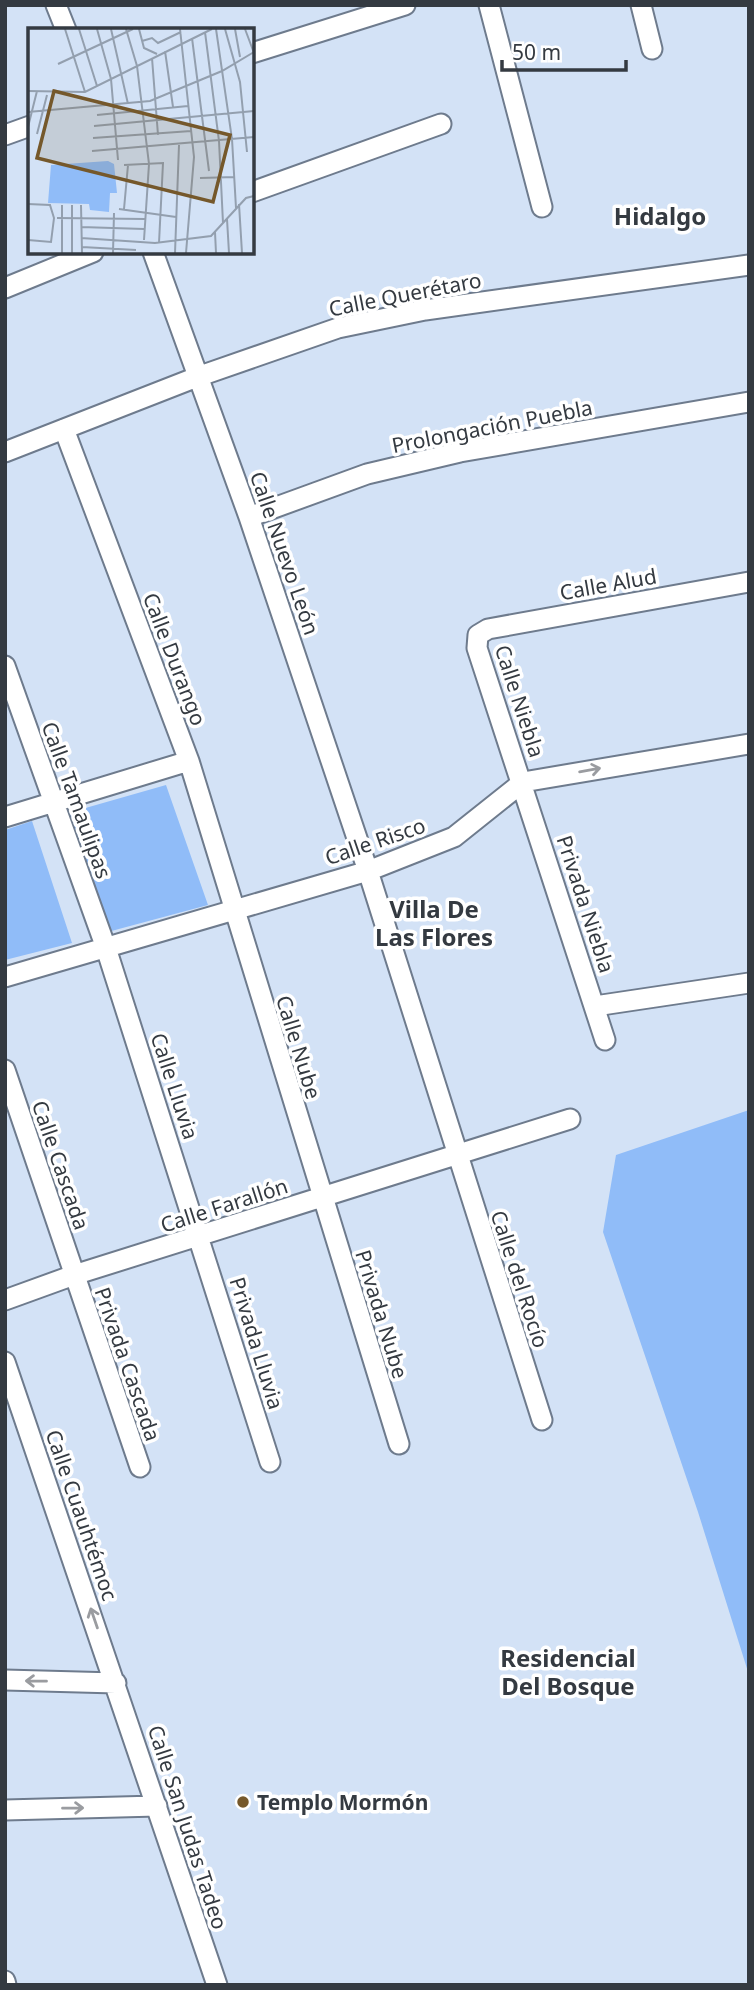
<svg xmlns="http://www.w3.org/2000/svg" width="754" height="1990" viewBox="0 0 754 1990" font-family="'Noto Sans',sans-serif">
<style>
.green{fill:#90bcf8}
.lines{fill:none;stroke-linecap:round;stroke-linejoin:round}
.street-casing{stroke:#6e7b8d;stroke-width:23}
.street{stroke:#fff;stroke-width:19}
.oneway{stroke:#9a9ca0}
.poi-dot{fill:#75582b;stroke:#fff;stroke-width:2.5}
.labels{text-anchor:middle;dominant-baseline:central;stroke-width:7;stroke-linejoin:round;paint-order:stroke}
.street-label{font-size:21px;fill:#343a41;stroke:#fff}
.poi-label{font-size:21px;font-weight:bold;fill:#343a41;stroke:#fff;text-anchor:start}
.quarter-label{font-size:24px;font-weight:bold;fill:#343a41;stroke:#fff}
.inset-road{fill:none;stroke:#939fae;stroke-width:2}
.view{fill:#75582b;fill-opacity:0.15;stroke:#75582b;stroke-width:3.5}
.inset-edge{fill:none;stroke:#343a41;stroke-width:3.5}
</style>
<rect width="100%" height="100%" fill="#d3e2f6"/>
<path class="green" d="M 166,785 L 208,905 L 104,933 L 61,815 Z
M 32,821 L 72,943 L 5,960 L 5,830 Z
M 749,1110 L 749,1675 L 698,1512 L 603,1232 L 616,1155 Z"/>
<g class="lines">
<defs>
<path id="street" d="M 56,5 L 66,30
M 489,5 L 542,207
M 641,5 L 652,49
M 252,53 L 405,5
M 5,135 L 30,126
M 252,192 L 441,124
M 153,252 L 249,517 L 368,871 L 542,1420
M 5,288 L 93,252
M 64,429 L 189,761 L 399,1444
M 5,452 L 197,377 L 338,328 L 425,310 L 749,265
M 249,517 L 367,474 L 460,452 L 749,402
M 5,666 L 106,948 L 270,1462
M 5,817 L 189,761
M 5,977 L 368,871 L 454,837 L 523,782 L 749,744
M 595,1006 L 749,983
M 605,1040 L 477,648 L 478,635 L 488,629 L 749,582
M 5,1070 L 140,1467
M 5,1300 L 74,1275 L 570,1119
M 5,1362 L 217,1985
M 5,1680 L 116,1683
M 5,1810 L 157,1806
M 5,1981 L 6,1985"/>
</defs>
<use href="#street" class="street-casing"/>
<use href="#street" class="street"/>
</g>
<defs><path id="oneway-shaft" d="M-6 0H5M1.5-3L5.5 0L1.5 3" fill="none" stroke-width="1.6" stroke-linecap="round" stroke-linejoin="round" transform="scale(1.75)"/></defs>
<g class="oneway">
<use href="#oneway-shaft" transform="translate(590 770) rotate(-10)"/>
<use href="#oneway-shaft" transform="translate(94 1618) rotate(-109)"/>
<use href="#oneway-shaft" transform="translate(36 1681) rotate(-179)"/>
<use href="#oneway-shaft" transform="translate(73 1808) rotate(-1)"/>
</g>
<circle class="poi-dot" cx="243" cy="1802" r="7"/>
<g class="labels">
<g class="street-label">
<text transform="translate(405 294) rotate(-11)">Calle Querétaro</text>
<text transform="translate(492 426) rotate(-11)">Prolongación Puebla</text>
<text transform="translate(285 553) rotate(71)">Calle Nuevo León</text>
<text transform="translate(608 584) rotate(-10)">Calle Alud</text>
<text transform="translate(175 659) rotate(69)">Calle Durango</text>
<text transform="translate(520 701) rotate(72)">Calle Niebla</text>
<text transform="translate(77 800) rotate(70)">Calle Tamaulipas</text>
<text transform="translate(375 841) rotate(-19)">Calle Risco</text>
<text transform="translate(586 904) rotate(72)">Privada Niebla</text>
<text transform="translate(299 1047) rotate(73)">Calle Nube</text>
<text transform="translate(175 1086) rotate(72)">Calle Lluvia</text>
<text transform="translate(61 1165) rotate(71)">Calle Cascada</text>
<text transform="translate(224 1205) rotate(-18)">Calle Farallón</text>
<text transform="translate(520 1279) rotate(72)">Calle del Rocío</text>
<text transform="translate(382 1314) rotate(73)">Privada Nube</text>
<text transform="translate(257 1343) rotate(73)">Privada Lluvia</text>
<text transform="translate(128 1364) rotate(71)">Privada Cascada</text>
<text transform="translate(82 1515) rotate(71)">Calle Cuauhtémoc</text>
<text transform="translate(188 1827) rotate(72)">Calle San Judas Tadeo</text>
</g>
<g class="poi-label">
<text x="257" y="1802">Templo Mormón</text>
</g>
<g class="quarter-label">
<text x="660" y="215">Hidalgo</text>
<text x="434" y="908">Villa De<tspan x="434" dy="28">Las Flores</tspan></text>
<text x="568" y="1657">Residencial<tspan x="568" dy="28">Del Bosque</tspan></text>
</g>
</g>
<g transform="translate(28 28)">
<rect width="226" height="226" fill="#d3e2f6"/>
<path d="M 80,133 L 86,136 L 89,165 L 82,165 L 81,184 L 62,182 L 61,176 L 20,175 L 23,137 Z" fill="#90bcf8"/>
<path class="inset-road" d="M 37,1 L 57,64M 51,1 L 69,58M 69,1 L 83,51 L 90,132M 83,1 L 100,76M 98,1 L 109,38 L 121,136 L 116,212M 111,1 L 116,20 L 129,26M 152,1 L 166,129 L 158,225M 188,1 L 204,111 L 208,180M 197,1 L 212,54 L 219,124M 207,1 L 212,29M 217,1 L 226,25M 177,4 L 191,113 L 195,195M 164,10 L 181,143M 114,13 L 124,10 L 130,15 L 153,4M 137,23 L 145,79M 124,30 L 130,107M 30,36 L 105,1M 0,63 L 57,64 L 184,1M 0,84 L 122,73 L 194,43 L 226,24M 69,87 L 160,78M 66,98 L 226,83M 0,99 L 9,63M 9,106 L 19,67M 65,110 L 163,103M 64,123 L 226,109M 96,137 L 135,135 L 131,215M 172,150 L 207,149M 0,176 L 22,177 L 26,190 L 23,214 L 0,212M 211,176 L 214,225M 44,177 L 44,225M 53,177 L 54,225M 91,181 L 148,189M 96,181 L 100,137M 29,190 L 117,191M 199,191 L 201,225M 53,199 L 116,201M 187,204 L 188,225M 53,210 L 127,215 L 183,208 L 218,170 L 226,168M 54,219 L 108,222M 34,225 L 34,177M 85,225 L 86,185M 147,225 L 151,117"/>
<path class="view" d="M 26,63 L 202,107 L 185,174 L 9,130 Z"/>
<rect width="226" height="226" class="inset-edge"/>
</g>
<rect width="754" height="1990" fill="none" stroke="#343a41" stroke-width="14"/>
<path d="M502 60v10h124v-10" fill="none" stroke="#343a41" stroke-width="3.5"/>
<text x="512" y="60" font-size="21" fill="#343a41" stroke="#ffffff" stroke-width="5" paint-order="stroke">50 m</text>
</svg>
